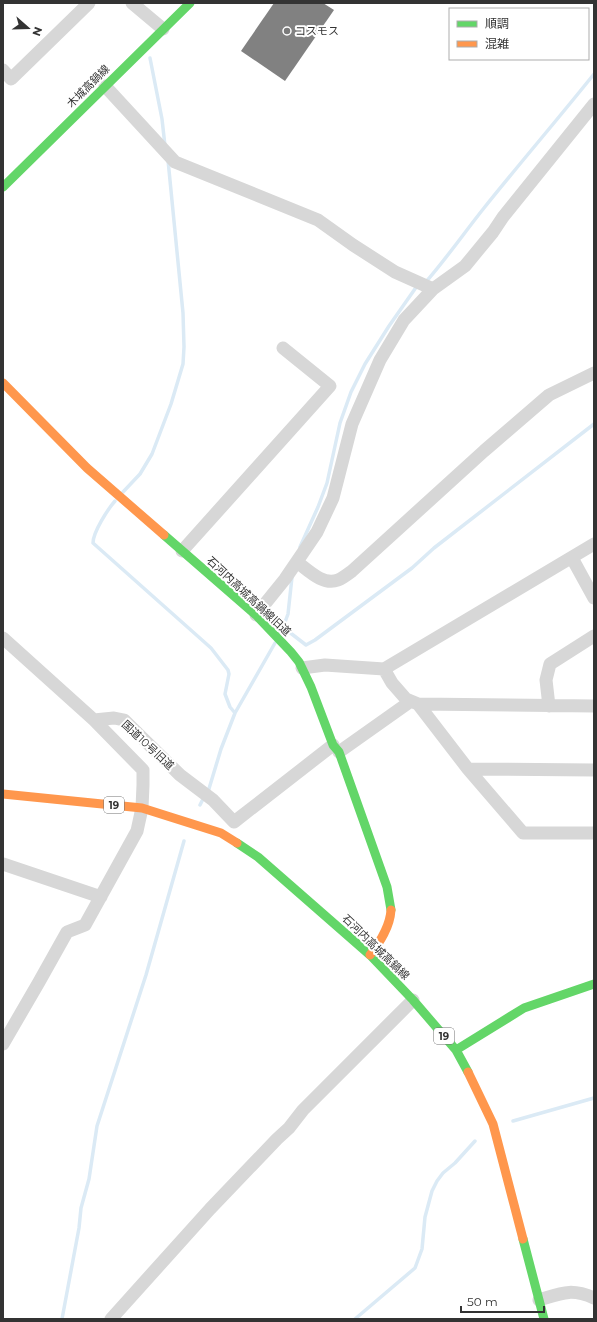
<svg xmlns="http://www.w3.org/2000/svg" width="597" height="1322" viewBox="0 0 597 1322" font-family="Montserrat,'Noto Sans JP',sans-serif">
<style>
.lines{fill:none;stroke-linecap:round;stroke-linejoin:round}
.stream{stroke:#dbeaf5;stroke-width:3.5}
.building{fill:#818181}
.street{stroke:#d7d7d7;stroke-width:13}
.fast{stroke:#63d668;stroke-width:9}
.slow{stroke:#ff974d;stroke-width:9}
.poi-dot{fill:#7a7a7a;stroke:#fff;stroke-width:1.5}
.labels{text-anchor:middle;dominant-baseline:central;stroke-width:4;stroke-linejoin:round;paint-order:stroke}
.shield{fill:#fff;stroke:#707070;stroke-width:1}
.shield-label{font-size:10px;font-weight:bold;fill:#333}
.poi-label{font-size:11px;fill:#333;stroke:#fff;text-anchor:start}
.street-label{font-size:11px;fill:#333;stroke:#fff}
</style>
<rect width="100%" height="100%" fill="#fff"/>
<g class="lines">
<path class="stream" d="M 150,58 L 162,119 L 165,146
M 425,283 C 446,259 464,233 484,208 C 520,163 558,119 594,74
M 123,492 L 140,474 L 152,454 L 171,404 L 183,364 L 184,347 L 183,313 L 168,160
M 115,501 C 108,509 93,532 93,543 L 211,648 L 228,670 L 229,674 L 225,694 L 230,707 L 235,713
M 300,547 L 318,507 L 327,483 L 340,423 L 351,392 L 365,364 L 389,326 L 417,286
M 284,628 L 306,645 L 315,640 L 412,568 L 434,548 L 594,424
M 281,633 L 288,614 L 292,577
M 208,792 L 221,749 L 235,713 L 275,643
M 200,805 L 204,797
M 513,1121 L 594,1098
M 62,1319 L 79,1228 L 81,1208 L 89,1179 L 97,1126 L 146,975 L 184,841
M 355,1319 L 415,1268 L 422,1249 L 425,1217 L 432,1191 L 437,1181 L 443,1173 L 455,1163 L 475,1141"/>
</g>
<path class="building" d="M 274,3 L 323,3 L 334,10 L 285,81 L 241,51 Z"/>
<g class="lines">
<path class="street" d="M 132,3 L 163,29
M 3,70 L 11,79 L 89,3
M 105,86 L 175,162 L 318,220 L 353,245 L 395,272 L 433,289
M 182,551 L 330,386 L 283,348
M 572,558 L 594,598
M 297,562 C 308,570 323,586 338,580 C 343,578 348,574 352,571 L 484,451 L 549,395 L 594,373
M 256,615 L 285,579 L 317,532 L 333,498 L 352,424 L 380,360 L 404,320 L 433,289 L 465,266 L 493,232 L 503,217 L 594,104
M 3,638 L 94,720 L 143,770 L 143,785 L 142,808 L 137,831 L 85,925 L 67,932 L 39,982 L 3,1044
M 302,668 L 325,665 L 384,669 L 594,544
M 384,669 L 392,683 L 406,699 L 418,704 L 594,706
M 418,704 L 468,769 L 523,833 L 594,833
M 549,706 L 546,680 L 550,664 L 594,636
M 94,720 L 114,718 L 124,720 L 180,775 L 213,800 L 234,822 L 333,745
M 339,752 L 411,701
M 468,769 L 594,770
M 3,864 L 101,897
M 539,1300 C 562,1293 571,1288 594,1298
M 111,1319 L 210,1209 L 277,1139 L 289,1128 L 303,1110 L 413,1000"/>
<path class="fast" d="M 3,187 L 190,3
M 164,535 L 256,615 L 291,652 L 299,662 L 311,687 L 333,745 L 339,752 L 387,887 L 391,910
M 237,843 L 258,857 L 370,955 L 413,1000 L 456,1050 L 468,1072
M 456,1050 L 524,1008 L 594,984
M 523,1239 L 544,1319"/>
<path class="slow" d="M 3,383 L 87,468 L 164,535
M 3,794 L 142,808 L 221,833 L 237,843
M 370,955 C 380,942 390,927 391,910
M 468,1072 L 493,1124 L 523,1239"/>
</g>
<circle class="poi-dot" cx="287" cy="31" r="4"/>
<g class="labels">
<g class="shield">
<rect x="104" y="797" width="20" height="16" rx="3"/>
<rect x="434" y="1028" width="20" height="16" rx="3"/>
</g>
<g class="shield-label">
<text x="114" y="805">19</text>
<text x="444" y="1036">19</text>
</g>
<g class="poi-label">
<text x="295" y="31">コスモス</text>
</g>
<g class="street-label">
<text transform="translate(88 86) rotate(-45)">木城高鍋線</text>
<text transform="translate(249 596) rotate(43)">石河内高城高鍋線旧道</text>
<text transform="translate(148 745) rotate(43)">国道10号旧道</text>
<text transform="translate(376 947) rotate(44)">石河内高城高鍋線</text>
</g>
</g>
<rect width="597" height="1322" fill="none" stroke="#333333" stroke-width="8"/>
<rect x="449" y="8" width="140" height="52" fill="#ffffff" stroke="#adadad"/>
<rect x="457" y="21" width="20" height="6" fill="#63d668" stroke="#adadad"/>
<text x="485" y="28" font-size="12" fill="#333333">順調</text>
<rect x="457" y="41" width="20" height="6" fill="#ff974d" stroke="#adadad"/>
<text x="485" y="48" font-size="12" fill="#333333">混雑</text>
<g transform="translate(28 28) rotate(110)" stroke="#ffffff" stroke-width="3" paint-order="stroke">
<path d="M0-3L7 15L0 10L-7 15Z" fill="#333333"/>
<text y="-6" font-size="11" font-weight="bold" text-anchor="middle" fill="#333333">N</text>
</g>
<path d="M461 1306v6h83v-6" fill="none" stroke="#333333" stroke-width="2"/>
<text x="467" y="1306" font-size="12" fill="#333333" stroke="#ffffff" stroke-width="3" paint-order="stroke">50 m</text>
</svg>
